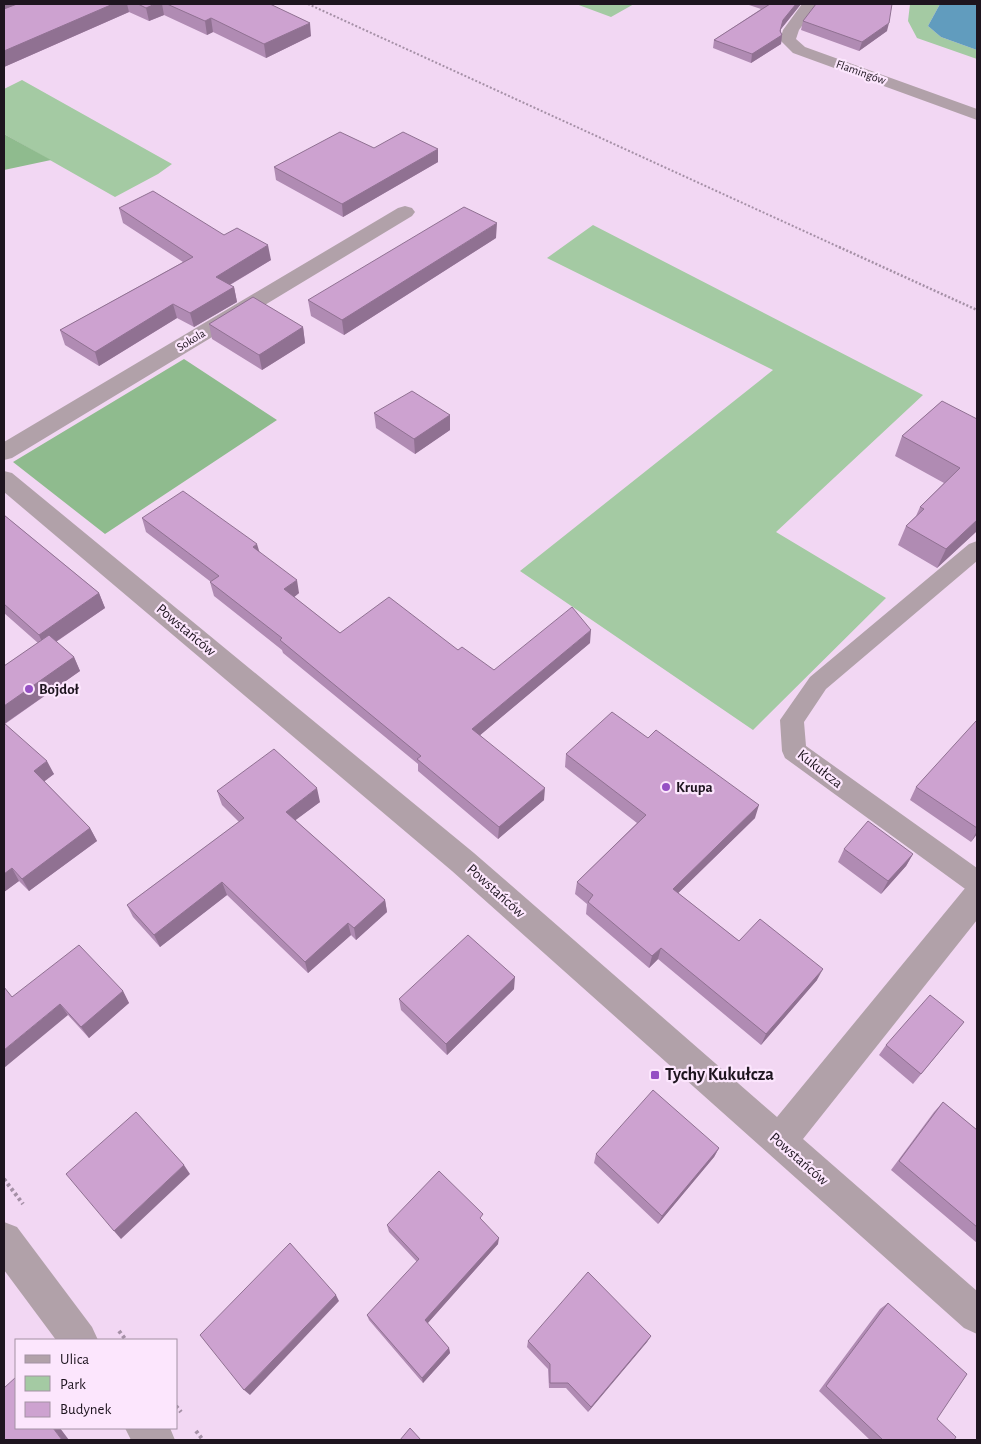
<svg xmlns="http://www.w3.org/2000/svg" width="981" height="1444" viewBox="0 0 981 1444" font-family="'Alegreya Sans',sans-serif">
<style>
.green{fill:#a4caa3}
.forest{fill:#8fbb8e}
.water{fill:#619cbe}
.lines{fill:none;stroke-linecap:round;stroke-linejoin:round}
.path-far2{stroke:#a590a6;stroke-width:2;stroke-dasharray:2 2;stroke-linecap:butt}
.path-far1{stroke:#a590a6;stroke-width:2.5;stroke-dasharray:2 2;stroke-linecap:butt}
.path{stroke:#a590a6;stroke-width:4;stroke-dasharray:3 3;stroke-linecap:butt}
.lane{fill:#b1a1a9;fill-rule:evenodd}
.street{fill:#b1a1a9;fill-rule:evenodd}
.wall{fill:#b08bb3}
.shaded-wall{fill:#907192}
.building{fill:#cda2d0;stroke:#907192}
.poi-dot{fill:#9650c4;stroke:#fce6fd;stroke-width:2}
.labels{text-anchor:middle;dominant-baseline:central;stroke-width:4.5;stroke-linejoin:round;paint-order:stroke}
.far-street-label{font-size:12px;fill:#1e151f;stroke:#fce6fd}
.street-label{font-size:15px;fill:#1e151f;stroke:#fce6fd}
.poi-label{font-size:15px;font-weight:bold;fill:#1e151f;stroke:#fce6fd;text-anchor:start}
.near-poi-label{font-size:18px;font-weight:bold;fill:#1e151f;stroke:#fce6fd;text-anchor:start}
</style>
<rect width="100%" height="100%" fill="#f2d7f3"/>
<path class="green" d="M 576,4 L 634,4 L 611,17 Z
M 910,4 L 940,4 L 928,26 L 941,37 L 977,50 L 977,59 L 917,38 L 908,21 Z
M 22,80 L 172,164 L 158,174 L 115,197 L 4,134 L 4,89 Z
M 593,225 L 923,395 L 776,532 L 886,598 L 753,730 L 520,571 L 773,370 L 547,258 Z"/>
<path class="forest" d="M 4,134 L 51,160 L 4,170 Z
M 184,359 L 277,420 L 105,534 L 13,462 Z"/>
<path class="water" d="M 940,4 L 977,4 L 977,50 L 941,37 L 928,26 Z"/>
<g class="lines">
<path class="path-far2" d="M 308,4 L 841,248"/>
<path class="path-far1" d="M 839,247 L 977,310"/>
<path class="path" d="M 4,1179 L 23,1204
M 119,1331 L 126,1340
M 176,1406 L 181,1412
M 196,1431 L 203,1440"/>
<path class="lane" d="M 977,541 L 977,561 L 826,689 L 804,722 L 806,746 L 977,868 L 977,895 L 968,891 L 785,758 L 782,751 L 780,720 L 810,677 L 969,544 Z"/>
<path class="street" d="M 802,4 L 818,4 L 799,30 L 796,39 L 805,47 L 977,109 L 977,120 L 793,53 L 780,40 L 783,30 Z
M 405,206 L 412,208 L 415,212 L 412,216 L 12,458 L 4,460 L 4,442 L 398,208 Z
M 4,471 L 12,473 L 474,853 L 777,1117 L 966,887 L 977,884 L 977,920 L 803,1139 L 977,1291 L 977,1334 L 964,1328 L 452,871 L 4,492 Z
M 4,1222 L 17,1227 L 92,1327 L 98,1340 L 56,1340 L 4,1270 Z
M 125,1428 L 170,1428 L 175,1440 L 131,1440 Z"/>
</g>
<path class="wall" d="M 4,4 L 270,4 L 311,36 L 266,58 L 213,32 L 207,35 L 164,15 L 149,21 L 129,12 L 4,67 Z
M 746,4 L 801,4 L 781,29 L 781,32 L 782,35 L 781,44 L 751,63 L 713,48 L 714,40 L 761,9 Z
M 803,21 L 887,31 L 859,51 L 801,30 Z
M 374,148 L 438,162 L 343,217 L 276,180 L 274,167 Z
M 119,208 L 224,235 L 271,260 L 230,285 L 234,287 L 237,302 L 194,327 L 177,318 L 99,366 L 65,345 L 60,330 L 183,262 L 123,223 Z
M 496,238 L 344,335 L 311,316 L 308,300 Z
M 209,324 L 303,327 L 305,343 L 262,370 L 212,339 Z
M 942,401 L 977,531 L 937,568 L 898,545 L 906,526 L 916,516 L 920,507 L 944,483 L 895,456 L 902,436 Z
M 374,413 L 450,415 L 450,430 L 415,454 L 376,428 Z
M 4,515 L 99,593 L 105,608 L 56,642 L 74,657 L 80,671 L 5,724 L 54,774 L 44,781 L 90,828 L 97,841 L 29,891 L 19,881 L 4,892 L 4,666 L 38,643 L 4,613 Z
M 142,518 L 259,552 L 299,593 L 294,597 L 340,633 L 458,650 L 494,670 L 590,643 L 480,735 L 544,800 L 498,839 L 418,771 L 418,764 L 283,653 L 282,650 L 214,596 L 210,582 L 211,582 L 146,532 Z
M 977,722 L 977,834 L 971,842 L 910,800 L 916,787 Z
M 566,754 L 755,818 L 678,893 L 739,941 L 817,980 L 761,1045 L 658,959 L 649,968 L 586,914 L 587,904 L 575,894 L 577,882 L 637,823 L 565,767 Z
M 217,791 L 320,802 L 295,820 L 385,900 L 387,912 L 356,940 L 351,935 L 308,973 L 227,895 L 160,947 L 133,917 L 127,905 L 239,822 L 222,805 Z
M 844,849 L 913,854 L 906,866 L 881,894 L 838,862 Z
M 514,989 L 447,1055 L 401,1010 L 399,999 Z
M 123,991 L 129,1003 L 89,1038 L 68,1015 L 12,997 Z
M 964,1022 L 913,1084 L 879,1055 L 886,1045 Z
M 943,1102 L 977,1130 L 977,1243 L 891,1170 L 934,1112 Z
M 719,1148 L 714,1157 L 658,1224 L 594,1163 L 596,1154 Z
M 483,1221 L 498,1244 L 427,1324 L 449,1348 L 450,1353 L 423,1383 L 369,1320 L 367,1315 L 417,1262 L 389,1232 L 387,1225 Z
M 888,1303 L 937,1419 L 954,1440 L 870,1440 L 819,1391 L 880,1309 Z
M 651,1336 L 647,1342 L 588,1412 L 566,1388 L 549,1388 L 548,1369 L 527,1347 L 528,1341 Z"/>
<path class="shaded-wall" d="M 4,4 L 20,4 L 4,10 Z
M 113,4 L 127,4 L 129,12 L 4,67 L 4,51 Z
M 155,4 L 162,4 L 164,15 L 149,21 L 146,8 Z
M 796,4 L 801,4 L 781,29 L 779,37 L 782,35 L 781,44 L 751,63 L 752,54 L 780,31 L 783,20 Z
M 211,18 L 213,32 L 207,35 L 205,21 Z
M 310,23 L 311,36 L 266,58 L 264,44 Z
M 889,23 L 887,31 L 859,51 L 862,42 Z
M 438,149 L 438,162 L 343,217 L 342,204 Z
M 497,223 L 496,238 L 344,335 L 342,320 Z
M 268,245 L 271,260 L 219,291 L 216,277 Z
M 234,287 L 237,302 L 194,327 L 190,313 Z
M 173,304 L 177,318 L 99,366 L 95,352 Z
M 303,327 L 305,343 L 262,370 L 259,355 Z
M 450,415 L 450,430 L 415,454 L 414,439 Z
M 977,520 L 977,531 L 937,568 L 946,549 Z
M 257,544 L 261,557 L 253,547 Z
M 297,580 L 299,593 L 287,603 L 284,589 Z
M 99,593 L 105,608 L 45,649 L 39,635 Z
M 591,630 L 590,643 L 472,742 L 472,729 Z
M 74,657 L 80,671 L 4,724 L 4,706 Z
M 47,761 L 54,774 L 41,784 L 34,771 Z
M 317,788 L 320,802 L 289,825 L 286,812 Z
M 545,788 L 544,800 L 498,839 L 499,827 Z
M 759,805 L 755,818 L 669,902 L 673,889 Z
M 90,828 L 97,841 L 29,891 L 22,879 Z
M 977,831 L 977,834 L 971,842 Z
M 913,854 L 906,866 L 881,894 L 888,881 Z
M 12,868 L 19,881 L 4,892 L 4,874 Z
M 222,882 L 227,895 L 160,947 L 154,935 Z
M 385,900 L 387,912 L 356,940 L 354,928 Z
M 348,923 L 351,935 L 308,973 L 305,962 Z
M 661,948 L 658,959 L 649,968 L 652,956 Z
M 823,969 L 817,980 L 761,1045 L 766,1034 Z
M 515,977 L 514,989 L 447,1055 L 446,1044 Z
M 123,991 L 129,1003 L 89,1038 L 81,1027 Z
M 60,1004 L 68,1015 L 4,1068 L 4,1050 Z
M 719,1148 L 714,1157 L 658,1224 L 662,1216 Z
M 184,1165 L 190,1174 L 121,1239 L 114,1231 Z
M 499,1238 L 498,1244 L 426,1325 L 425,1320 Z
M 336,1295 L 339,1301 L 250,1395 L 244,1390 Z
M 651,1336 L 647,1342 L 588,1412 L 591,1407 Z
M 449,1348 L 450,1353 L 423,1383 L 422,1378 Z
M 53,1428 L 60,1428 L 69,1440 L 62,1440 Z"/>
<path class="building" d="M 17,4 L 113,4 L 4,51 L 4,9 Z
M 138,4 L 155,4 L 146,8 Z
M 167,4 L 270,4 L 310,23 L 264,44 L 211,18 L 205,21 Z
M 770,4 L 796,4 L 783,20 L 780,31 L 782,35 L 752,54 L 714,40 Z
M 816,4 L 892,4 L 889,23 L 862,42 L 803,21 Z
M 340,132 L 374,148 L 403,132 L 438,149 L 342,204 L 274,167 Z
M 153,191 L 224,235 L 237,228 L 268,245 L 216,277 L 234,287 L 190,313 L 173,304 L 95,352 L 60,330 L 193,257 L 119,208 Z
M 464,207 L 497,223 L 342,320 L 308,300 Z
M 253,297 L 303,327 L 259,355 L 209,324 Z
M 412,391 L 450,415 L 414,439 L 374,413 Z
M 942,401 L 977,419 L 977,520 L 946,549 L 906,526 L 924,509 L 920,507 L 960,468 L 902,436 Z
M 183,491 L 257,544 L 253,547 L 297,580 L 284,589 L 340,633 L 389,597 L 458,650 L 462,647 L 494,670 L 572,607 L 591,630 L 472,729 L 545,788 L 499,827 L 417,759 L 421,756 L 280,640 L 282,638 L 210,582 L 219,576 L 142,518 Z
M 4,515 L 99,593 L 39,635 L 4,604 Z
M 49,635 L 74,657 L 4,706 L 4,666 Z
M 612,712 L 648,738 L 656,730 L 759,805 L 673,889 L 739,941 L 760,919 L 823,969 L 766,1034 L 661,948 L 652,956 L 588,902 L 593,895 L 577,882 L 646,815 L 566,754 Z
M 976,721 L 977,722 L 977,828 L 916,787 Z
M 4,723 L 47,761 L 34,771 L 90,828 L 22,879 L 12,868 L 4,874 Z
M 274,749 L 317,788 L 286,812 L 385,900 L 354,928 L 348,923 L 305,962 L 222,882 L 154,935 L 127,905 L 244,818 L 217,791 Z
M 868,821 L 913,854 L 888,881 L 844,849 Z
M 468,935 L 515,977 L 446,1044 L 399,999 Z
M 79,945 L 123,991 L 81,1027 L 60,1004 L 4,1050 L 4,987 L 12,997 Z
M 930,995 L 964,1022 L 921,1074 L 886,1045 Z
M 653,1090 L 719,1148 L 662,1216 L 596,1154 Z
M 943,1102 L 977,1130 L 977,1227 L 899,1161 Z
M 136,1112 L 184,1165 L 114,1231 L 66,1174 Z
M 439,1171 L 483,1214 L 480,1218 L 499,1238 L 425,1320 L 449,1348 L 422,1378 L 367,1315 L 419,1259 L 387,1225 Z
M 290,1243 L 336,1295 L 244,1390 L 200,1335 Z
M 588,1272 L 651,1336 L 591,1407 L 568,1383 L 550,1383 L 550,1364 L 528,1341 Z
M 888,1303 L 967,1374 L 937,1419 L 956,1437 L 954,1440 L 883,1440 L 826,1386 Z
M 16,1377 L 16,1428 L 53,1428 L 62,1440 L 4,1440 L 4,1388 Z
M 410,1428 L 421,1440 L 400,1440 Z"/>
<g class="poi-dot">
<circle cx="29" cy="689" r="5"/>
<circle cx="666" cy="787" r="5"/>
<rect x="650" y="1070" width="10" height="10" rx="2.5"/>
</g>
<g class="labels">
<g class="far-street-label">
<text transform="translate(861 72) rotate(20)">Flamingów</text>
<text transform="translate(191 340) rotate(-31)">Sokola</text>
</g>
<g class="street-label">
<text transform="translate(186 630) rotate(40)">Powstańców</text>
<text transform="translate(820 769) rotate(38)">Kukułcza</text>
<text transform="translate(496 891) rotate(42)">Powstańców</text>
<text transform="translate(799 1159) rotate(41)">Powstańców</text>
</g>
<g class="poi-label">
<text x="39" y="689">Bojdoł</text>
<text x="676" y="787">Krupa</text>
</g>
<g class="near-poi-label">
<text x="665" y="1075">Tychy Kukułcza</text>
</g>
</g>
<rect width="981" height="1444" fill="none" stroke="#1e151f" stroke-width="10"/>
<rect x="15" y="1339" width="162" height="90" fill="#fce6fd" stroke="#a392a4"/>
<rect x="25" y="1355" width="25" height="8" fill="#b1a1a9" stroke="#a392a4"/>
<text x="60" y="1364" font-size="15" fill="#1e151f">Ulica</text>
<rect x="25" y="1376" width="25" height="15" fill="#a4caa3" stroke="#a392a4"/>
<text x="60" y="1389" font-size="15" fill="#1e151f">Park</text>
<rect x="25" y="1402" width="25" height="15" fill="#cda2d0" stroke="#a392a4"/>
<text x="60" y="1414" font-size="15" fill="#1e151f">Budynek</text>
</svg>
